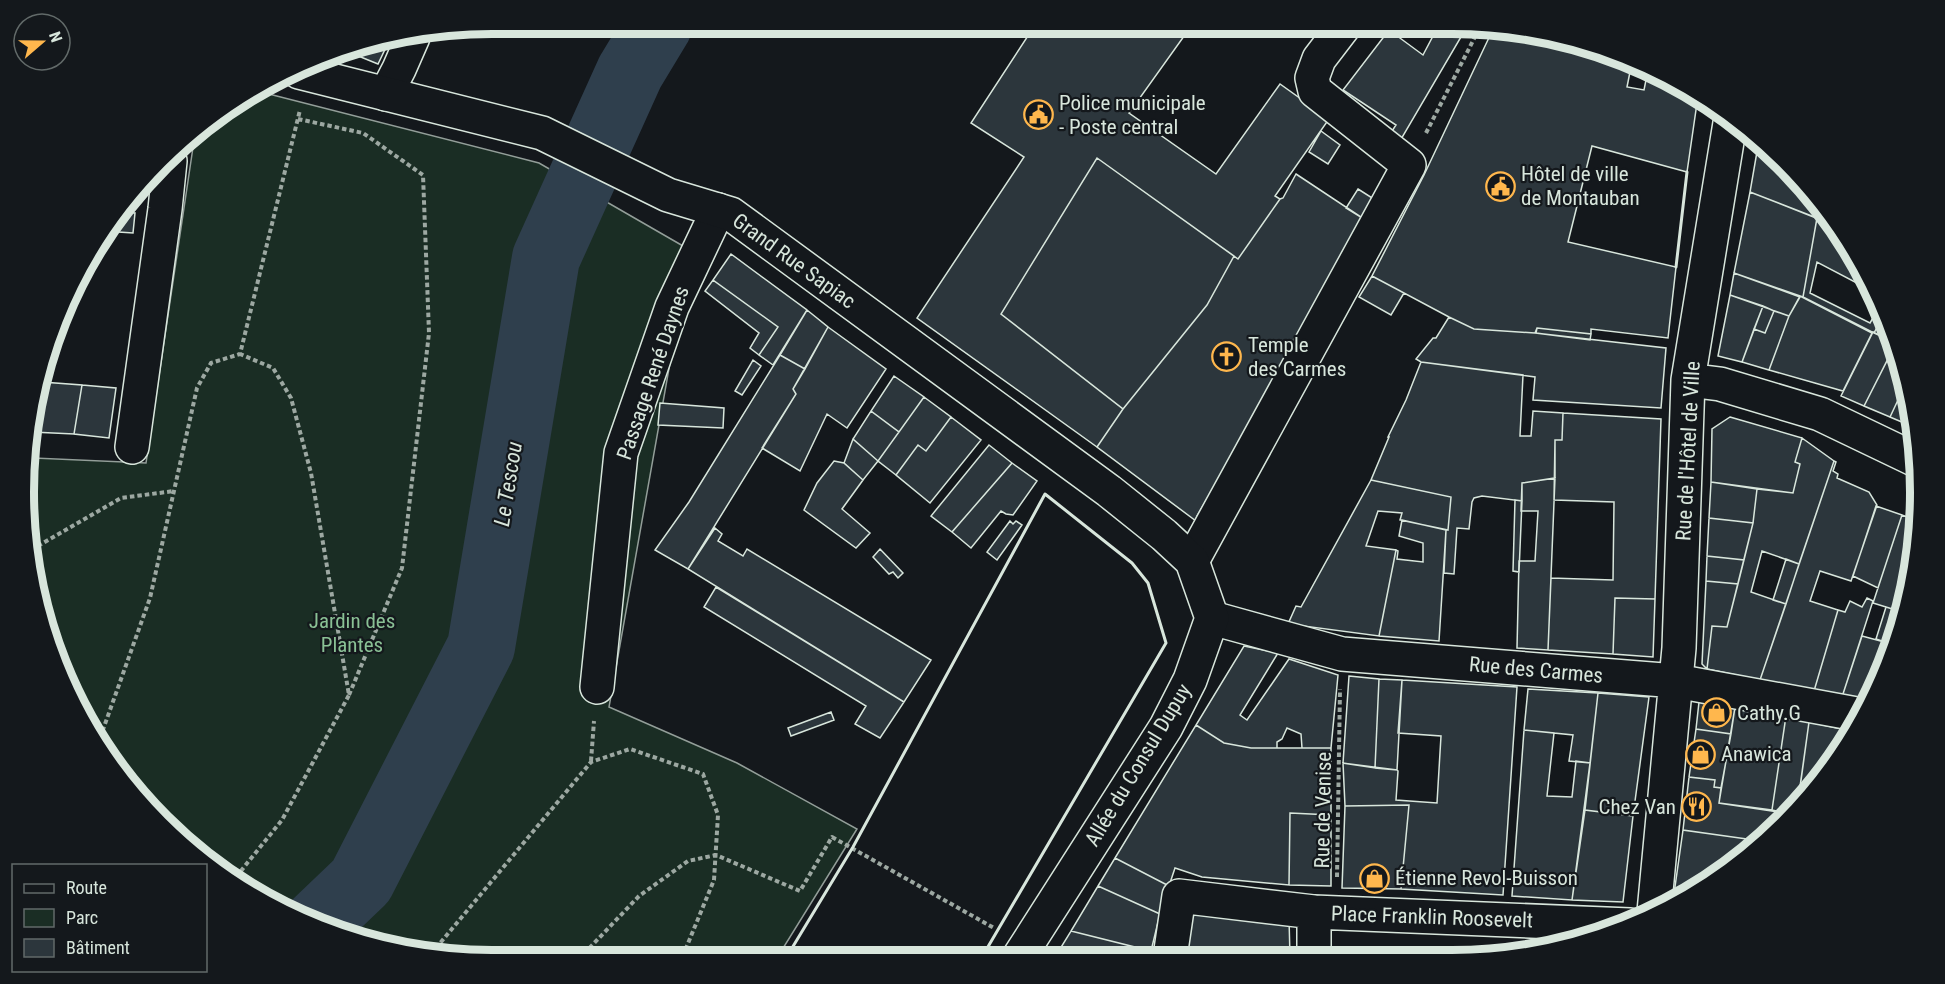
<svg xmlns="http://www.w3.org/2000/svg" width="1945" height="984" viewBox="0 0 1945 984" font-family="'Roboto Condensed',sans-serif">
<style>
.green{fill:#1a2d24;stroke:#939e99;stroke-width:1.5}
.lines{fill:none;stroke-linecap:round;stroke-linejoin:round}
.river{stroke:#2f3f4d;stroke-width:68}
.building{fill:#2c363c;stroke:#d8e6dc;stroke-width:1.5}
.minor-casing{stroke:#d8e6dc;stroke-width:36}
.major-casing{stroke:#d8e6dc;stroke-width:36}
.path{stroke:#9da8a2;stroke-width:4;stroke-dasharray:4.5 3;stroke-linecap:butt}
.minor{stroke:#14181c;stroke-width:33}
.major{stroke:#14181c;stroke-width:33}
.wall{stroke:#d8e6dc;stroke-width:3}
.labels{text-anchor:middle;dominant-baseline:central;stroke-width:4.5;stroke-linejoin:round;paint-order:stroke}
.poi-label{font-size:21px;fill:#d8e6dc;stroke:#14181c;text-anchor:start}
.street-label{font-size:21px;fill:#d8e6dc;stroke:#14181c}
.park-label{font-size:21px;fill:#8ac095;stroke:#14181c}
.water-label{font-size:22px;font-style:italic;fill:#d8e6dc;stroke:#14181c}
.rim{fill:none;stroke:#d8e6dc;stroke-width:8}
</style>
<rect width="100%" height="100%" fill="#14181c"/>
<path class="green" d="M 261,92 L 539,163 L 690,250 L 609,707 L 737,763 L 857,829 L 777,958 L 462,959 L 371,944 L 285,912 L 161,823 L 72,699 L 28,553 L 30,481 L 34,458 L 146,463 L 195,134 L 207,121 Z"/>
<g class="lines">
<path class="river" d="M 316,924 L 361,881 L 481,647 L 546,258 L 630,72 L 659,24"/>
</g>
<path class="building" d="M 1035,25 L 1192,25 L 1129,113 L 1216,174 L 1280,84 L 1329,119 L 1275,196 L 1280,199 L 1238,259 L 1097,158 L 1001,314 L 1123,409 L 1097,447 L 917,318 L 1024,157 L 971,123 Z
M 1432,25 L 1468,25 L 1400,141 L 1390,134 L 1396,125 L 1343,90 L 1389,30 L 1423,55 L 1434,34 L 1428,31 Z
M 1494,27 L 1574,40 L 1632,62 L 1627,87 L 1644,90 L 1646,80 L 1655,82 L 1656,71 L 1698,96 L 1687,172 L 1592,146 L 1568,242 L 1676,267 L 1668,338 L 1591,329 L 1591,334 L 1537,328 L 1535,333 L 1474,329 L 1449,317 L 1372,276 L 1424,175 Z
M 389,41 L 378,64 L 341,49 Z
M 1321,131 L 1340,145 L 1328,164 L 1309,152 Z
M 1759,140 L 1805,183 L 1821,205 L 1816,218 L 1750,192 Z
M 1097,158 L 1234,256 L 1207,305 L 1123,409 L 1001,314 Z
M 1296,174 L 1367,221 L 1217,482 L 1197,516 L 1196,521 L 1097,447 L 1123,409 L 1207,305 L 1234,256 L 1238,259 L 1280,199 L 1283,198 Z
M 1358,189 L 1377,201 L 1367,221 L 1346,208 Z
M 1750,192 L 1817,218 L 1803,297 L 1734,273 Z
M 1821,205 L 1838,230 L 1816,218 Z
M 122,212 L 135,213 L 133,233 L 104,231 Z
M 1817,218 L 1838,230 L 1858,258 L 1874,292 L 1817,262 L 1810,293 L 1870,323 L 1880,306 L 1884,315 L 1874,333 L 1803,297 Z
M 731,254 L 807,310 L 773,365 L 759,355 L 778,327 L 713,280 Z
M 1734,273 L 1800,297 L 1789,316 L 1730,295 Z
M 1372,276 L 1404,293 L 1391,315 L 1359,297 Z
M 713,280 L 778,327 L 759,355 L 750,348 L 759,333 L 705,291 Z
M 1730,295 L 1763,306 L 1742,362 L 1718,356 Z
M 1800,296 L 1872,333 L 1843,391 L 1769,370 L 1789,316 Z
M 1763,306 L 1774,311 L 1765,333 L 1754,329 Z
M 807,310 L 828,327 L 805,369 L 780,355 Z
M 1774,311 L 1789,316 L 1769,370 L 1742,362 L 1754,329 L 1765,333 Z
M 1884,315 L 1896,341 L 1897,344 L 1874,333 Z
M 1449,317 L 1474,329 L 1535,333 L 1666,348 L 1661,408 L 1533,400 L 1535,377 L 1421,362 L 1416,359 L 1433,338 L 1436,338 Z
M 828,327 L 886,369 L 847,428 L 827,414 L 800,471 L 762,448 L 796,394 L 793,389 Z
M 1537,328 L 1591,334 L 1590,340 L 1536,333 Z
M 1873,332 L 1896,343 L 1864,406 L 1841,396 Z
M 1896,343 L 1906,383 L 1890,417 L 1864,406 Z
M 780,355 L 805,369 L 793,389 L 796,394 L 688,569 L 655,550 L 689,502 Z
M 753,360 L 761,366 L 742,395 L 735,391 Z
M 1421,362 L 1523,375 L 1520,436 L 1531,436 L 1533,411 L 1563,413 L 1562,440 L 1555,440 L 1555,478 L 1522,483 L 1522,501 L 1482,496 L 1474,498 L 1472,502 L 1469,529 L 1457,528 L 1454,574 L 1444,573 L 1446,530 L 1448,530 L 1451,497 L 1371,480 L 1389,437 L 1388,437 L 1406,400 Z
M 41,375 L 42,382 L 82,385 L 74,434 L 32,432 L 33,400 Z
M 894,376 L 924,397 L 899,432 L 871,411 Z
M 1906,383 L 1916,428 L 1890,417 Z
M 82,385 L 116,388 L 109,438 L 74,434 Z
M 924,397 L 951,417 L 926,451 L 918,445 L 896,475 L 878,461 Z
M 660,403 L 724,408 L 723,428 L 658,425 Z
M 871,411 L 899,432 L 878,461 L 853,439 Z
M 1563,413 L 1661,419 L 1655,599 L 1615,598 L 1613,654 L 1548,650 L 1551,578 L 1613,580 L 1614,502 L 1554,500 L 1555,440 L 1562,440 Z
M 951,417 L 981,440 L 930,503 L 896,475 L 918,445 L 926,451 Z
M 1730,417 L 1802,438 L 1795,462 L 1800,464 L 1793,493 L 1711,482 L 1712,429 Z
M 1802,438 L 1834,461 L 1799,564 L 1762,551 L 1751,592 L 1786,604 L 1760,680 L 1707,669 L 1712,626 L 1727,627 L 1753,523 L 1757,489 L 1793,493 L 1800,464 L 1795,462 Z
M 853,439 L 878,461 L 863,480 L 844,463 Z
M 989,445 L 1012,463 L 952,532 L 931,516 Z
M 834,461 L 844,463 L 863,480 L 842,509 L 870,533 L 856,548 L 804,510 L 817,483 Z
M 1834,461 L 1836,462 L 1833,471 L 1838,474 L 1837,478 L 1869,492 L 1877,505 L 1851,581 L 1820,571 L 1810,601 L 1838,610 L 1814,691 L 1760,680 Z
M 1012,463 L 1037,481 L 1013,515 L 1006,514 L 1001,511 L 971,548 L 952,532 Z
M 1555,478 L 1548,650 L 1517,648 L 1519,561 L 1535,561 L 1538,511 L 1521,511 L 1522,483 Z
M 1371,480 L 1451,497 L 1448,530 L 1400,520 L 1402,513 L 1378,511 L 1366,546 L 1396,550 L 1379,636 L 1288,624 L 1296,606 L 1301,607 Z
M 1711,482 L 1757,489 L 1753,523 L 1709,518 Z
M 1515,500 L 1522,501 L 1519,572 L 1513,571 Z
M 1876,506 L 1902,515 L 1878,588 L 1853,576 Z
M 1902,515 L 1920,522 L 1911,575 L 1899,611 L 1873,603 Z
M 1709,518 L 1753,523 L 1744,560 L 1707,556 Z
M 1402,520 L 1446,530 L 1439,641 L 1379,636 L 1396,550 L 1398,551 L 1397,559 L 1423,562 L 1423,543 L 1399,536 Z
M 1010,521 L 1013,524 L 1016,521 L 1022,525 L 997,560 L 987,552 Z
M 715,528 L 722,534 L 718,541 L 743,556 L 747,549 L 931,660 L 904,702 L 688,569 Z
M 880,549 L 903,573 L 898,578 L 893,572 L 889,574 L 873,557 Z
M 1707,556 L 1744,560 L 1738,584 L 1706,581 Z
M 1786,559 L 1799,564 L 1786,604 L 1773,600 Z
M 1706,581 L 1738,584 L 1727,627 L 1712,626 L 1707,669 L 1702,664 Z
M 1909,583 L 1905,613 L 1873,699 L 1871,702 L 1869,701 Z
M 716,587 L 904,702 L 880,738 L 855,724 L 866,706 L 704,607 Z
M 1615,598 L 1655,599 L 1653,657 L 1613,654 Z
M 1867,598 L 1873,601 L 1842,697 L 1814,691 L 1838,610 L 1845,612 L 1850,601 L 1862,607 Z
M 1886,607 L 1899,611 L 1888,643 L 1876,639 Z
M 1862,636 L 1888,643 L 1869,701 L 1842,697 Z
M 1244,646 L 1278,653 L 1240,715 L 1247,720 L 1289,659 L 1338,675 L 1331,748 L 1302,748 L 1301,734 L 1287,728 L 1282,739 L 1277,742 L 1277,748 L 1251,748 L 1224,743 L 1196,725 Z
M 1349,676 L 1379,679 L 1375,768 L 1343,763 Z
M 1379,679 L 1402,680 L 1397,770 L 1375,768 Z
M 1402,680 L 1517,687 L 1503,895 L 1401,889 L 1409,805 L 1345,806 L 1343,763 L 1397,770 L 1398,771 L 1396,800 L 1437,803 L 1441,736 L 1398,733 Z
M 1528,689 L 1598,693 L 1590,763 L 1569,761 L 1573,735 L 1524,730 Z
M 1598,693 L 1649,697 L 1633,816 L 1585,810 Z
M 1699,702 L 1735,707 L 1731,734 L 1696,729 Z
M 1735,707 L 1786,716 L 1772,810 L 1719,803 Z
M 831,712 L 834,720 L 791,736 L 788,728 Z
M 1786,716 L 1809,722 L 1797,808 L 1791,814 L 1772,810 Z
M 1809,722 L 1851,731 L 1812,790 L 1800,788 Z
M 1196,725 L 1224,743 L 1251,748 L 1331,748 L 1331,815 L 1290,813 L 1289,885 L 1202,877 L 1175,868 L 1169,886 L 1115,858 Z
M 1696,729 L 1731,734 L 1721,788 L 1714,787 L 1715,780 L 1689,777 Z
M 1524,730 L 1554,733 L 1547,796 L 1572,797 L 1576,761 L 1590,763 L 1572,900 L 1512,896 Z
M 1689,777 L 1715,780 L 1714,787 L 1721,788 L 1719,803 L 1791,814 L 1761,841 L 1683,830 Z
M 1409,805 L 1401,889 L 1342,888 L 1345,806 Z
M 1585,810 L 1633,816 L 1623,902 L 1572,900 Z
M 1290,813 L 1331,815 L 1331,886 L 1289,885 Z
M 1683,830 L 1761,841 L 1738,863 L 1673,901 Z
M 1115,858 L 1169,886 L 1160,914 L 1098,886 Z
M 1098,886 L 1160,914 L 1151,951 L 1071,931 Z
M 1187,911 L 1289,918 L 1290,957 L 1178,957 Z
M 1071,931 L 1151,951 L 1150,957 L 1055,957 Z"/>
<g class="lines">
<defs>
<path id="minor" d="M 386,94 L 399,69 L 413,37
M 1688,380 L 1720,384 L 1820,414 L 1918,461
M 132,447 L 165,209 L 170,161
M 1192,561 L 1409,165 L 1315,91 L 1312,78 L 1319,59 L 1345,25
M 1212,618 L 1342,654 L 1676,681 L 1862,715
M 597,687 L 621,453 L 672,307 L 718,210
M 1654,912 L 1679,648 L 1688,380 L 1731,117
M 1170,957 L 1179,896 L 1314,912
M 1314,957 L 1314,912 L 1630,925"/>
<path id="major" d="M 299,72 L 542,133 L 668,195 L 731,214 L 1109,491 L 1164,535 L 1192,561 L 1212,618 L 1190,680 L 1166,727 L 1019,957"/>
</defs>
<use href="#minor" class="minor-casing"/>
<use href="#major" class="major-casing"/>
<path class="path" d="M 850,24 L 852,29
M 298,119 L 363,133 L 423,175 L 429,333 L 402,568 L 349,695
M 1426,133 L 1481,25
M 32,567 L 36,547 L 121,498 L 174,491
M 100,738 L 150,598 L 197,388 L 211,363 L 240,354 L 300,110
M 591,761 L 594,721
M 236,877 L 282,820 L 349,695 L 311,473 L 291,398 L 273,368 L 240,354
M 1337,877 L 1340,689
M 431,954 L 591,762 L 630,749 L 703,774 L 718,815 L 714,880 L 682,958
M 579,959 L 639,896 L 688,861 L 716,855 L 800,891 L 832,837 L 994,928"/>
<use href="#minor" class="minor"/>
<use href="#major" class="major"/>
<path class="wall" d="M 1676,267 L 1687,172
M 1358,956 L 1358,954 L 1391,953
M 786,958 L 853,847 L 1045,494 L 1132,563 L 1148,583 L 1166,643 L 982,957"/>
</g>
<defs>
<symbol id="civic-ring" viewBox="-11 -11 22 22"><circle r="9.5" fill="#14181c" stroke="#ffb74d" stroke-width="1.5"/><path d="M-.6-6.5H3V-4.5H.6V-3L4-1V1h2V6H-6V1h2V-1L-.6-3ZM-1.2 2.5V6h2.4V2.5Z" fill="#ffb74d"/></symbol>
<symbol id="church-ring" viewBox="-11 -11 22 22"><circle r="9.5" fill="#14181c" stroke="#ffb74d" stroke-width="1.5"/><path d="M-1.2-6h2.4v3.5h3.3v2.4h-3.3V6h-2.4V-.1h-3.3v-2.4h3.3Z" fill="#ffb74d"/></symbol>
<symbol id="shop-ring" viewBox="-11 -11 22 22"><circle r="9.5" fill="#14181c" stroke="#ffb74d" stroke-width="1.5"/><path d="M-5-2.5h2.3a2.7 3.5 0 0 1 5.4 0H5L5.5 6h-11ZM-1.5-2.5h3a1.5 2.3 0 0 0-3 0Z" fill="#ffb74d"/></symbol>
<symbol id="restaurant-ring" viewBox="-11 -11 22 22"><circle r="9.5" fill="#14181c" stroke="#ffb74d" stroke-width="1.5"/><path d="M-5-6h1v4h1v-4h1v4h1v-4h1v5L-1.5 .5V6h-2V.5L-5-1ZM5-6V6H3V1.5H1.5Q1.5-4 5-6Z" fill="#ffb74d"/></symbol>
</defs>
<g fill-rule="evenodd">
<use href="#civic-ring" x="1022" y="98" width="33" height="33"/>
<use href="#civic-ring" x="1484" y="170" width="33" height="33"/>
<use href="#church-ring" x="1210" y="340" width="33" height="33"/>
<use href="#shop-ring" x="1700" y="696" width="33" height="33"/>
<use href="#shop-ring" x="1684" y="738" width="33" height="33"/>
<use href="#restaurant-ring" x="1680" y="790" width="33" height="33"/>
<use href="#shop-ring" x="1358" y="862" width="33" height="33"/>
</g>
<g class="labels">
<g class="poi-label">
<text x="1059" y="103">Police municipale<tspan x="1059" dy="24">- Poste central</tspan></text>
<text x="1521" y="174">Hôtel de ville<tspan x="1521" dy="24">de Montauban</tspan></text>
<text x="1248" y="345">Temple<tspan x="1248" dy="24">des Carmes</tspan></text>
<text x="1737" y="713">Cathy.G</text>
<text x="1721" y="754">Anawica</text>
<text x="1676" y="807" text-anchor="end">Chez Van</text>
<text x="1395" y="878">Étienne Revol-Buisson</text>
</g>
<g class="street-label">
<text transform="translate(794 261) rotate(36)">Grand Rue Sapiac</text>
<text transform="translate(653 373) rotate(-71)">Passage René Daynes</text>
<text transform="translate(1688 451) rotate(-87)">Rue de l'Hôtel de Ville</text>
<text transform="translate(1536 670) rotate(5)">Rue des Carmes</text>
<text transform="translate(1138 765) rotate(-59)">Allée du Consul Dupuy</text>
<text transform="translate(1323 810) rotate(-89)">Rue de Venise</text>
<text transform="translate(1432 917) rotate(2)">Place Franklin Roosevelt</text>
</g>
<g class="park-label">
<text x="352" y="621">Jardin des<tspan x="352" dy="24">Plantes</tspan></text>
</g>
<g class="water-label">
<text transform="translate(508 484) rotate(-81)">Le Tescou</text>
</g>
</g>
<path d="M0 0H1945V984H0ZM492 34H1452A458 458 0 0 1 1910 492V492A458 458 0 0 1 1452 950H492A458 458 0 0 1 34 492V492A458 458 0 0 1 492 34Z" fill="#14181c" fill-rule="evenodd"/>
<path class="rim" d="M492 34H1452A458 458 0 0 1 1910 492V492A458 458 0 0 1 1452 950H492A458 458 0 0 1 34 492V492A458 458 0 0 1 492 34Z"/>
<rect x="12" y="864" width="195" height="108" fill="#14181c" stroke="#626a69" stroke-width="1.5"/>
<rect x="24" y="884" width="30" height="9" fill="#14181c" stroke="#626a69" stroke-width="1.5"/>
<text x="66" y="894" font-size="18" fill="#d8e6dc">Route</text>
<rect x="24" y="909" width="30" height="18" fill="#1a2d24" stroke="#626a69" stroke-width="1.5"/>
<text x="66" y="924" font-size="18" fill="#d8e6dc">Parc</text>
<rect x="24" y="939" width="30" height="18" fill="#2c363c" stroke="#626a69" stroke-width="1.5"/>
<text x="66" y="954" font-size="18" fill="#d8e6dc">Bâtiment</text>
<g transform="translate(42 42) rotate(70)"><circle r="28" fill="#14181c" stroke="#626a69" stroke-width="1.5"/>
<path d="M0-4.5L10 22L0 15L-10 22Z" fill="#ffb74d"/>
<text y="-9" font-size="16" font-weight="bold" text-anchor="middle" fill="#d8e6dc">N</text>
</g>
</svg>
